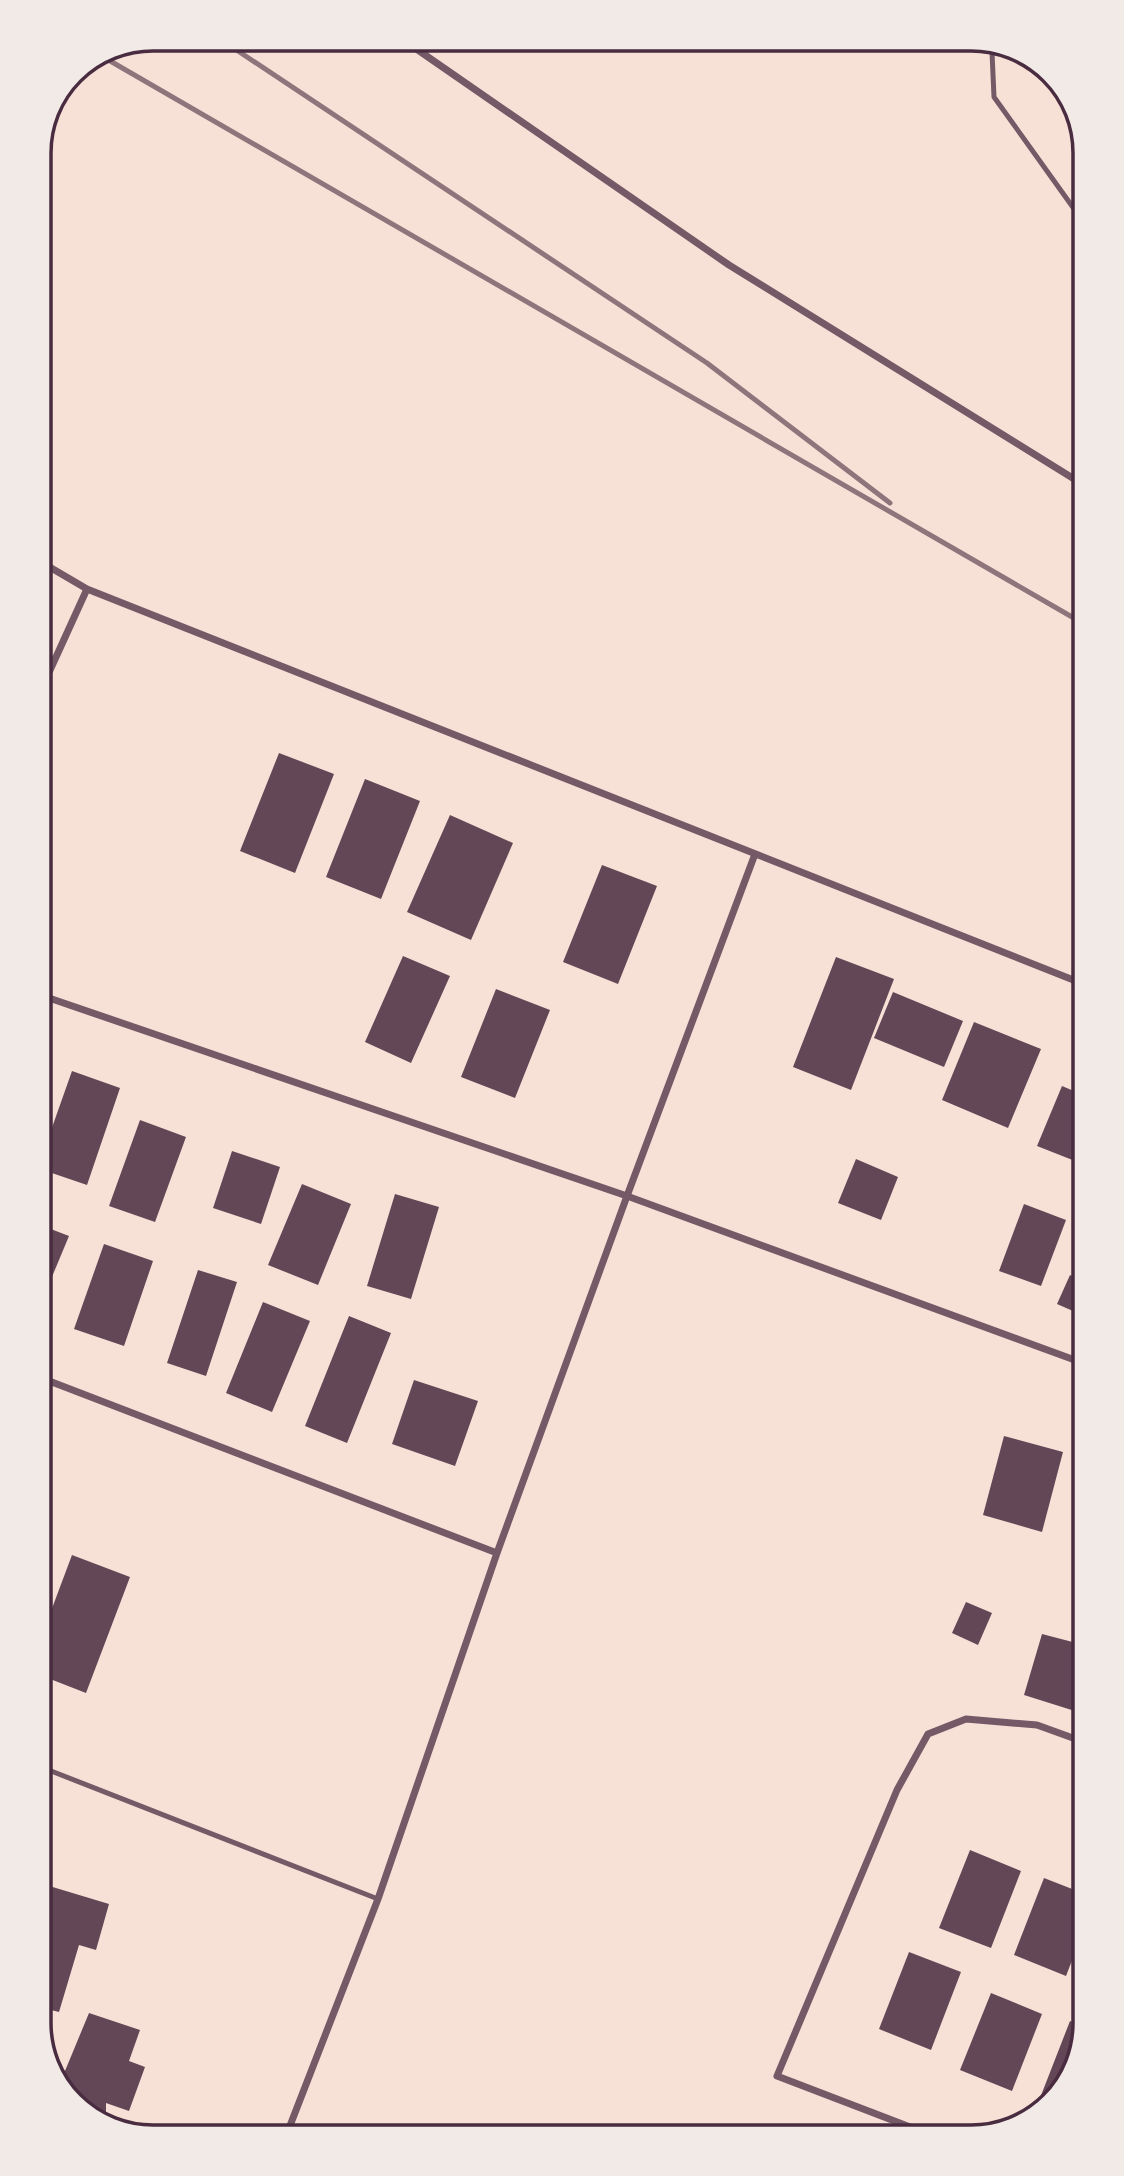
<svg xmlns="http://www.w3.org/2000/svg" width="1124" height="2176" viewBox="0 0 1124 2176" font-family="'IBM Plex Serif',serif">
<style>
.building{fill:#644757}
.lines{fill:none;stroke-linecap:round;stroke-linejoin:round}
.service{stroke:#755966;stroke-width:5}
.minor{stroke:#755966;stroke-width:7}
.rail{stroke:#8f747c;stroke-width:5}
.rim{fill:none;stroke:#4a2c40;stroke-width:3.5}
</style>
<rect width="100%" height="100%" fill="#f7e1d7"/>
<path class="building" d="M 279,753 L 334,774 L 295,873 L 240,851 Z
M 365,779 L 420,801 L 381,899 L 326,877 Z
M 450,815 L 513,843 L 471,940 L 407,912 Z
M 602,865 L 657,886 L 618,984 L 563,962 Z
M 403,956 L 450,976 L 411,1063 L 365,1042 Z
M 836,957 L 894,979 L 851,1090 L 793,1067 Z
M 496,989 L 550,1010 L 515,1098 L 461,1077 Z
M 893,992 L 963,1021 L 944,1067 L 874,1038 Z
M 974,1022 L 1041,1049 L 1008,1128 L 942,1100 Z
M 72,1071 L 120,1088 L 87,1185 L 43,1170 L 43,1153 Z
M 1062,1086 L 1081,1094 L 1082,1144 L 1075,1161 L 1037,1146 Z
M 140,1120 L 186,1137 L 155,1222 L 109,1206 Z
M 232,1151 L 280,1167 L 261,1224 L 213,1208 Z
M 856,1159 L 898,1177 L 881,1220 L 838,1203 Z
M 302,1184 L 351,1204 L 318,1285 L 268,1265 Z
M 395,1194 L 439,1207 L 411,1299 L 367,1286 Z
M 1024,1204 L 1066,1220 L 1041,1286 L 999,1271 Z
M 43,1226 L 69,1236 L 44,1296 Z
M 104,1244 L 153,1261 L 124,1346 L 74,1329 Z
M 198,1270 L 237,1282 L 206,1376 L 167,1363 Z
M 1070,1275 L 1082,1280 L 1082,1315 L 1057,1304 Z
M 263,1302 L 310,1321 L 272,1412 L 226,1393 Z
M 349,1316 L 391,1333 L 347,1443 L 305,1426 Z
M 414,1380 L 478,1401 L 455,1466 L 392,1444 Z
M 1004,1436 L 1063,1452 L 1042,1532 L 983,1515 Z
M 1083,1503 L 1083,1531 L 1075,1528 Z
M 72,1555 L 130,1577 L 86,1693 L 45,1677 L 45,1627 Z
M 966,1602 L 992,1613 L 978,1645 L 952,1633 Z
M 1042,1634 L 1084,1645 L 1084,1692 L 1078,1712 L 1024,1695 Z
M 970,1850 L 1021,1871 L 991,1948 L 939,1928 Z
M 1044,1878 L 1085,1894 L 1085,1927 L 1066,1976 L 1014,1955 Z
M 46,1885 L 109,1904 L 96,1950 L 79,1945 L 59,2012 L 47,2009 Z
M 909,1952 L 961,1972 L 931,2050 L 879,2029 Z
M 991,1993 L 1042,2014 L 1012,2091 L 960,2070 Z
M 89,2013 L 140,2030 L 129,2061 L 145,2067 L 129,2111 L 106,2103 L 106,2116 L 76,2104 L 60,2083 Z
M 1070,2021 L 1084,2027 L 1066,2087 L 1048,2101 L 1040,2098 Z"/>
<g class="lines">
<path class="service" d="M 995,45 L 992,52 L 994,97 L 1077,213
M 46,1769 L 378,1899"/>
<path class="minor" d="M 402,39 L 729,265 L 1079,482
M 41,562 L 87,589 L 1081,983
M 41,690 L 87,589
M 42,993 L 49,998 L 627,1196 L 1083,1363
M 44,1379 L 497,1553
M 918,2130 L 777,2076 L 897,1790 L 928,1734 L 966,1719 L 1037,1725 L 1084,1742
M 286,2136 L 378,1899 L 497,1553 L 627,1196 L 755,854"/>
<path class="rail" d="M 220,39 L 707,363 L 890,503
M 105,58 L 1079,621"/>
</g>
<path d="M0 0H1124V2176H0ZM153 51H971A102 102 0 0 1 1073 153V2023A102 102 0 0 1 971 2125H153A102 102 0 0 1 51 2023V153A102 102 0 0 1 153 51Z" fill="#f1eae7" fill-rule="evenodd"/>
<path class="rim" d="M153 51H971A102 102 0 0 1 1073 153V2023A102 102 0 0 1 971 2125H153A102 102 0 0 1 51 2023V153A102 102 0 0 1 153 51Z"/>
</svg>
